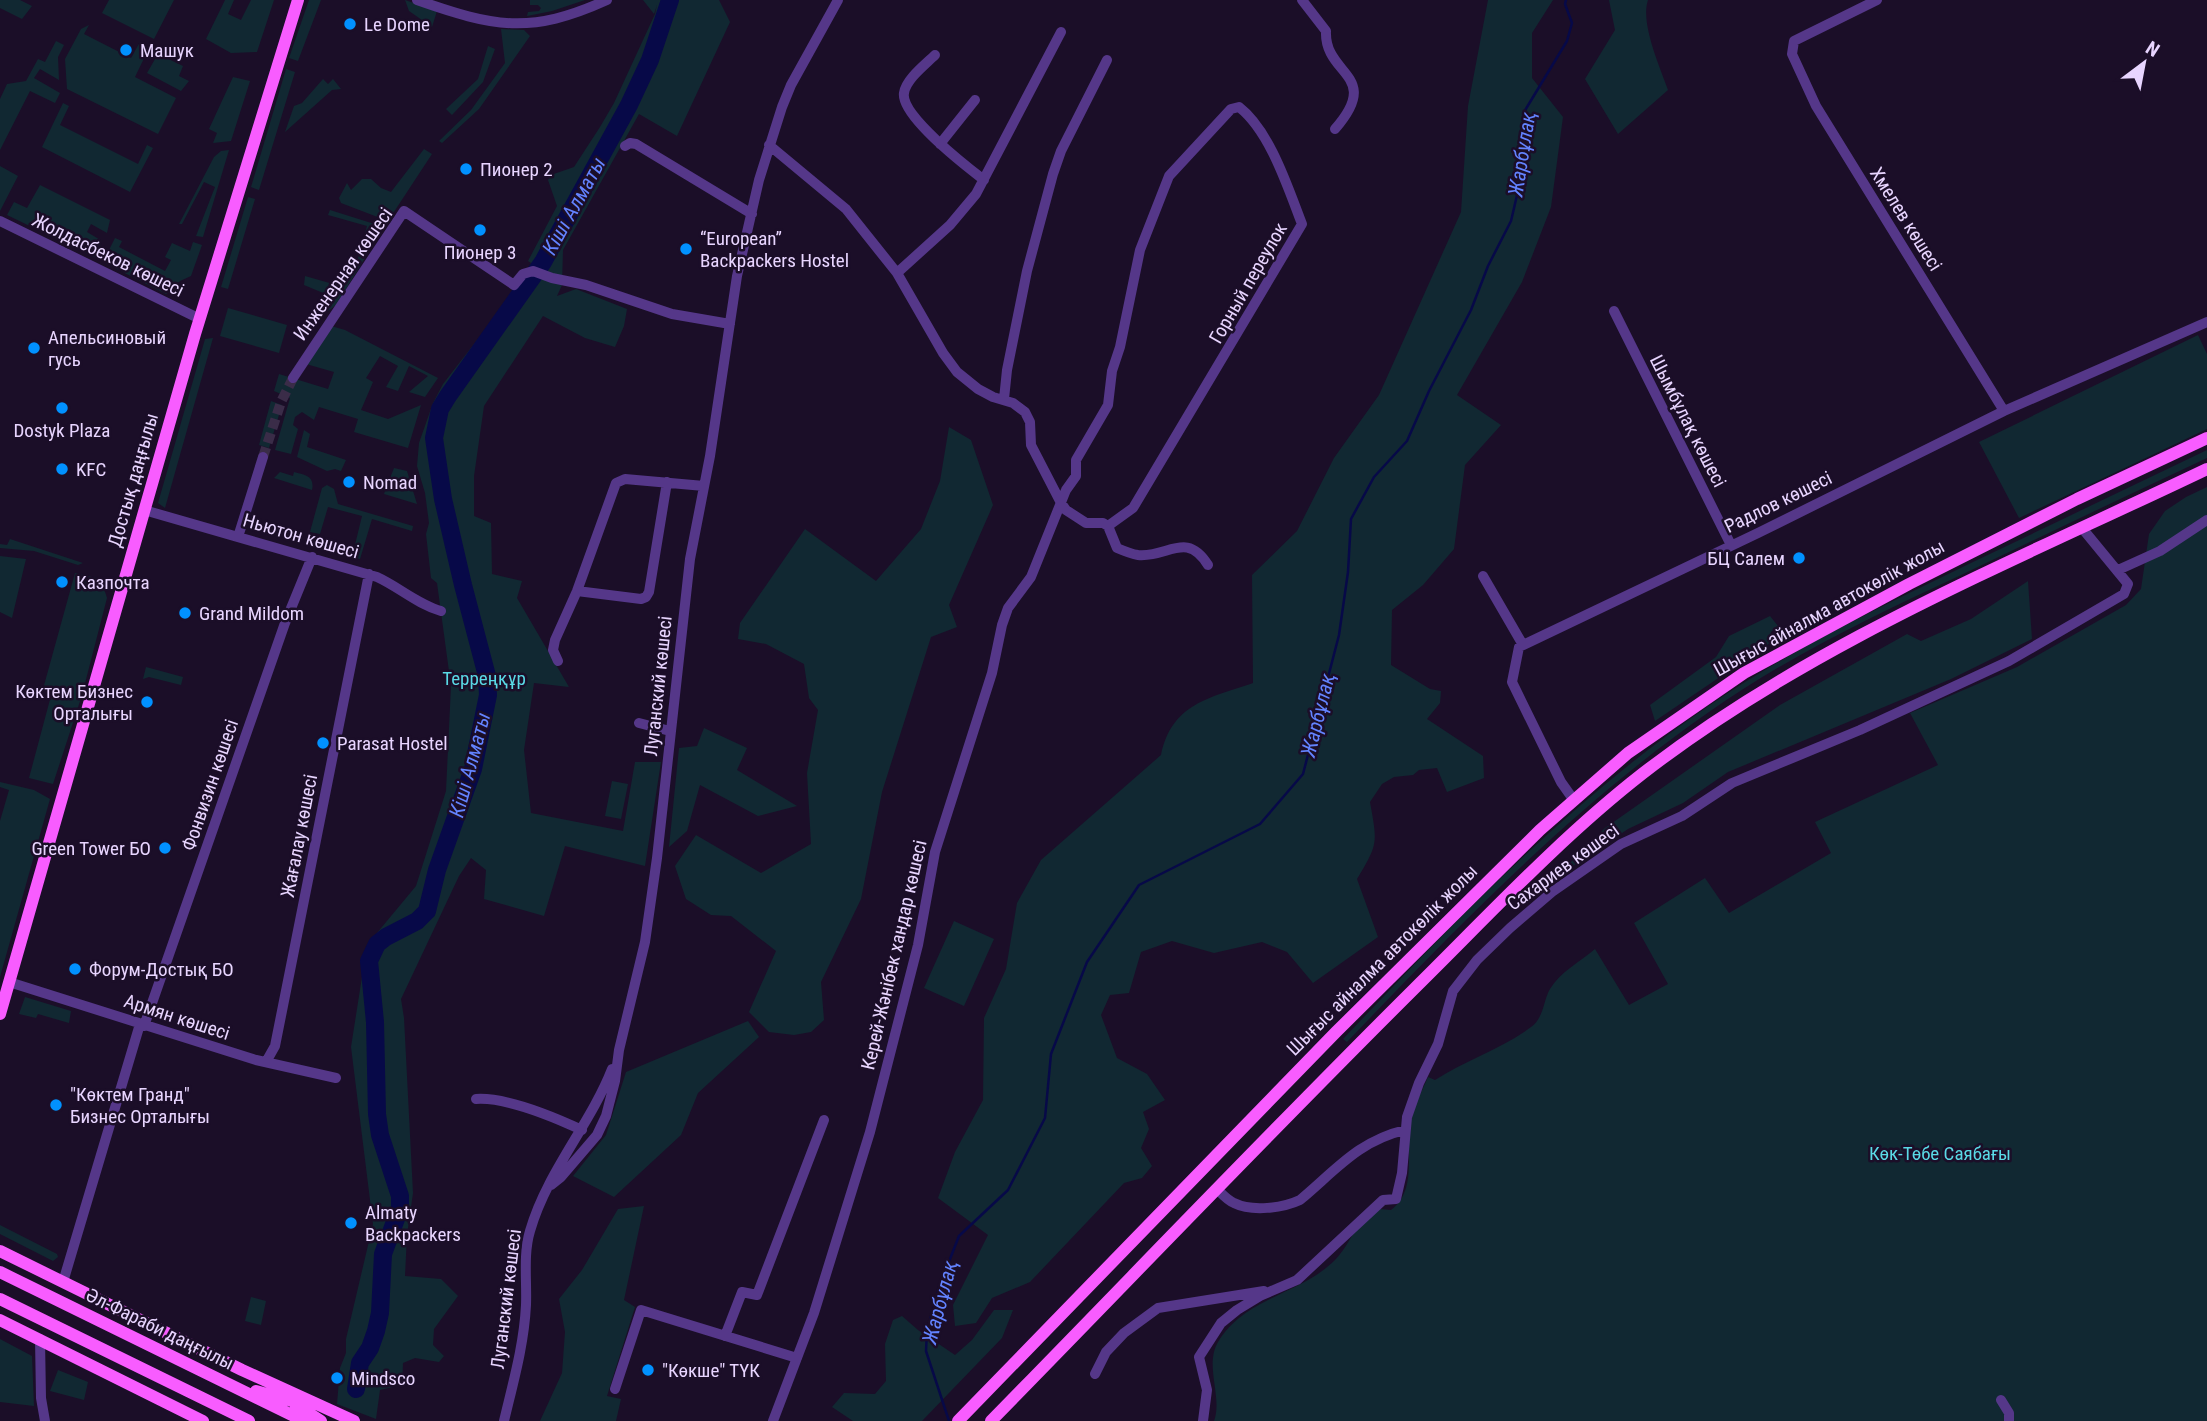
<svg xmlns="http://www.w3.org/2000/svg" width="2207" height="1421" viewBox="0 0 2207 1421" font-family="'Roboto Condensed',sans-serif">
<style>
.green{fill:#112832}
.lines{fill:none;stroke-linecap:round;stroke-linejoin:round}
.stream{stroke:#070948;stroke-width:2.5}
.river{stroke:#070948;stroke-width:18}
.minor-tunnel{stroke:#3a2c48;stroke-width:10;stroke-dasharray:10 5;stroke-linecap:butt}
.minor{stroke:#553789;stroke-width:10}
.major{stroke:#f85cff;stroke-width:12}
.poi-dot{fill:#0191ff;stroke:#1b0e28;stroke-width:2.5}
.labels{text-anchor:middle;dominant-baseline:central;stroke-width:5;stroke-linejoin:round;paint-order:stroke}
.poi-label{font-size:19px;fill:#e8d5ff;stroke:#1b0e28;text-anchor:start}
.street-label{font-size:19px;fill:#e8d5ff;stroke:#1b0e28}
.park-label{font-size:19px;fill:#5adae6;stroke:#1b0e28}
.water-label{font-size:21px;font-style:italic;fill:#6383ff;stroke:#1b0e28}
</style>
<rect width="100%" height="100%" fill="#1b0e28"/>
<path class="green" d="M 0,0 L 20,0 L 32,6 L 22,19 L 0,8 Z
M 109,0 L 174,0 L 154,39 L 102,13 Z
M 225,0 L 234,0 L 228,14 L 241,20 L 251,0 L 274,0 L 257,52 L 231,53 L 206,39 Z
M 309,0 L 321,0 L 298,61 L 289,58 Z
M 405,0 L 437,11 L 432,27 L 409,11 Z
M 530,0 L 585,0 L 552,11 L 527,16 L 528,12 L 539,11 L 541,8 L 538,5 L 530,5 Z
M 643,0 L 719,0 L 730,22 L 677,136 L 639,114 L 563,250 L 562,285 L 557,296 L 576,289 L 627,309 L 624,326 L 615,347 L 585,338 L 543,316 L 484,406 L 474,476 L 474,516 L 491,523 L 492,574 L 522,581 L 517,598 L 569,687 L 534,683 L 524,750 L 531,813 L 623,831 L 635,762 L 661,762 L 645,866 L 565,846 L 544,916 L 484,899 L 486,870 L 471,858 L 459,876 L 401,999 L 404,1018 L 413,1193 L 407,1235 L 405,1276 L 441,1279 L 458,1296 L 434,1329 L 433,1345 L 444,1356 L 439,1362 L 415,1358 L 403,1363 L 402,1385 L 380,1390 L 376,1419 L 337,1404 L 340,1368 L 346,1353 L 346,1339 L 373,1224 L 351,1047 L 367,945 L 416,886 L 446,791 L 451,686 L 437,583 L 431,578 L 426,534 L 429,523 L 425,493 L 417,466 L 419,443 L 433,403 L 443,384 L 515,291 L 531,263 L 528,261 L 557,206 L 548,180 L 551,175 L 574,167 L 600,127 L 614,103 L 655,14 L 657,5 L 654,14 Z
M 1488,0 L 1553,0 L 1532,33 L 1532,78 L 1563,117 L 1551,207 L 1522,282 L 1457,395 L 1501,425 L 1465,465 L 1454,549 L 1423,585 L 1392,610 L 1391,665 L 1430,689 L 1441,691 L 1440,703 L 1427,719 L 1483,756 L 1484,778 L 1447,792 L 1437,768 L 1419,770 L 1413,775 L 1394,777 L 1382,784 L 1370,802 C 1377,842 1379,843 1357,879 L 1378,937 L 1313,983 L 1287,952 L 1262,942 L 1214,953 L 1172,941 L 1141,952 L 1129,993 L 1110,995 L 1101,1015 L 1117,1058 L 1147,1074 L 1165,1100 L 1143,1112 L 1149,1129 L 1141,1148 L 1152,1166 L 1142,1178 L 1124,1183 L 1030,1282 L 992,1298 L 976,1323 L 955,1326 L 953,1305 L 988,1235 L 938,1198 L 955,1152 L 983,1100 L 984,1018 L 1006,969 L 1017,903 L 1041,860 L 1161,755 C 1172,703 1210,698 1253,683 L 1252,575 L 1297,531 L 1334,458 L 1379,395 L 1461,212 L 1468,106 Z
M 1609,0 L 1648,0 C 1640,23 1660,67 1668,90 L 1618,134 L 1585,79 L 1615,30 Z
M 89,25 L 84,34 L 131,58 L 140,42 L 149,48 L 135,77 L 176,98 L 158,134 L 67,89 L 65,59 L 81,29 Z
M 501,29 L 524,30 L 530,36 L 479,109 L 442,143 L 439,141 L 471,110 L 505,63 Z
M 56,41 L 64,45 L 58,57 L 59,80 L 40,69 L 34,78 L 60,93 L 55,103 L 30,91 L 0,150 L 0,99 L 7,84 L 26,81 L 38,59 L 45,62 Z
M 488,46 L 495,49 L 483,82 L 452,115 L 446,109 L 478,79 Z
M 158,54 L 183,66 L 179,76 L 189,81 L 181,91 L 147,73 Z
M 286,69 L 295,72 L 259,190 L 251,187 Z
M 233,77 L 250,81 L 231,141 L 213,143 L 217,133 L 209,129 Z
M 323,79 L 328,84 L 333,79 L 341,89 L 332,90 L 285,132 L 294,106 L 302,103 Z
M 63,103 L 69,106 L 60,125 L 138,164 L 147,145 L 153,148 L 130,192 L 42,147 Z
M 424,149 L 432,154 L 388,221 L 341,203 L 339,198 L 347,183 L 351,190 L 362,179 L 371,179 L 381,188 L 391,192 Z
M 229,150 L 203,237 L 196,236 L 215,187 L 204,182 L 182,224 L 179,224 L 214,157 L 221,151 Z
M 0,166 L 18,176 L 0,211 Z
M 40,185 L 110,220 L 107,233 L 91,224 L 87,232 L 102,241 L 96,258 L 7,215 L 14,202 L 27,208 Z
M 248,197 L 255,199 L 228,289 L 221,287 Z
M 330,210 L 384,227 L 336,305 L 327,312 L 330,302 L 327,301 L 328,295 L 304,285 L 305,276 L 340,286 L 348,259 L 357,262 L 367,226 L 328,215 Z
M 115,238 L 122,241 L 119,247 L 165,271 L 171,260 L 165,257 L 172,243 L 190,251 L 193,242 L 202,245 L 191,276 L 180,281 L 166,294 L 103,262 Z
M 228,308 L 287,325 L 279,353 L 220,336 Z
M 331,326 L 345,330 L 438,378 L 425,397 L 409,392 L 428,376 L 409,366 L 398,391 L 386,387 L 398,366 L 380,356 L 366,378 L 373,382 L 361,410 L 388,419 L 421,405 L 408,448 L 354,432 L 358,419 L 319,407 L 314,420 L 302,412 L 295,417 L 293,425 L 298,429 L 291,454 L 275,450 L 290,398 L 274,391 L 279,374 L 328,389 L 334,372 L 306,364 Z
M 2198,335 L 2207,354 L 2207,429 L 2019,518 L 1979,442 Z
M 213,338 L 165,508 L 158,503 L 205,339 Z
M 271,401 L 282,405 L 269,448 L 259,445 Z
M 949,427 L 971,440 L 993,505 L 949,605 L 957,627 L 931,637 L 882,792 L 861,899 L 821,982 L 824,1020 L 811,1032 L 794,1035 L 769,1032 L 749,1012 L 776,951 L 731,916 L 711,915 L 686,899 L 675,866 L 696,835 L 761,873 L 811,844 L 807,773 L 818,710 L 809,698 L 804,664 L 766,644 L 738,639 L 740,623 L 805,529 L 876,581 L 921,529 L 940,481 Z
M 304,430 L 310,434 L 307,447 L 346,460 L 341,471 L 335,469 L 327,471 L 297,457 Z
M 2207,450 L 2207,458 C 2124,497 2042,536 1959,576 C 1873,616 1787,657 1709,712 C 1575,805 1459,925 1347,1042 L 1343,1039 C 1456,920 1571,800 1707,707 C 1790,650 1882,606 1973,562 C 2051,525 2129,487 2207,450 Z
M 394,468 L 407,471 L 417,504 L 384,494 Z
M 280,472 L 293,476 L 294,472 C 305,475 315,476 312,490 L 274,478 Z
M 327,485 L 334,489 L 338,504 L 413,526 L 412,531 L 372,519 L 360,559 L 352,557 L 362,516 L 328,507 L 320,534 L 310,532 L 322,488 Z
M 2207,487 L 2207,1421 L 1214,1421 C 1223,1397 1204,1366 1218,1342 C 1245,1297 1300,1295 1335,1260 C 1345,1250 1351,1236 1359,1225 C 1364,1218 1373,1214 1380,1209 L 1391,1210 C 1418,1190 1405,1151 1410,1123 C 1413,1107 1422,1091 1428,1077 L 1435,1080 C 1465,1060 1502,1049 1531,1027 C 1544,1018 1543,1001 1550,989 C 1560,972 1581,961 1595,949 L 1629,1005 L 1668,984 L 1634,923 L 1705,878 L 1729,913 L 1831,853 L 1815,822 L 1938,765 L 1910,713 L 2017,667 L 2126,605 L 2141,589 L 2149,534 L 2165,511 L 2186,497 Z
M 10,539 L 83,563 L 78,565 L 34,551 L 0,548 L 0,544 L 7,545 Z
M 0,556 L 26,559 L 12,618 L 0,612 Z
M 75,573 L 101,579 L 107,598 L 82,695 L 53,784 L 29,778 L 52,692 L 43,689 Z
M 2028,581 L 2032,639 L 1951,679 L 1728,772 L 1683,803 L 1628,829 L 1554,879 L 1605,828 L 1780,705 L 1907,634 L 1921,641 L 1971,619 Z
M 1770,616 L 1778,626 L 1771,632 L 1773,641 L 1655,721 L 1650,705 L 1716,657 L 1729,636 Z
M 146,667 L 183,677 L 181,685 L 149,677 L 143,679 Z
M 704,728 L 747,748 L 737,770 L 797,806 L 758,816 L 700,785 L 687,831 L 669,847 L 679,748 L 697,746 Z
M 612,781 L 628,784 L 621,819 L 605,816 Z
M 0,782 L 34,790 L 50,799 L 0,977 L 0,821 L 9,790 L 0,787 Z
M 954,921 L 994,939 L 964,1006 L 924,988 Z
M 25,997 L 71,1011 L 69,1023 L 38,1014 L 36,1018 L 19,1014 Z
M 748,1021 L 759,1037 L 698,1093 L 681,1135 L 614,1197 L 573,1176 L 606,1135 L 626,1072 Z
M 644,1206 L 624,1300 L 635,1307 L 607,1396 L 621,1399 L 616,1421 L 540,1421 L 562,1373 L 565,1332 L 559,1299 L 582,1270 L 618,1209 Z
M 0,1225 L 57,1254 L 58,1257 L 53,1261 L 0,1234 Z
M 251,1297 L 266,1301 L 261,1325 L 245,1321 Z
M 994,1310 L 1013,1310 L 1002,1338 L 922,1421 L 853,1421 L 832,1407 L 844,1393 L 875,1394 L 886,1381 L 885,1344 L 893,1320 L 902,1316 L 918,1330 L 955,1355 L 972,1340 Z
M 0,1339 L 32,1356 L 34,1406 L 0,1402 Z
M 58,1370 L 88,1382 L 84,1400 L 50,1391 Z"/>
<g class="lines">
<path class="stream" d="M 949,1421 L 926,1351 L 927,1331 L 939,1287 L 959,1236 L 1008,1190 L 1045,1118 L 1051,1054 L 1087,962 L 1139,885 L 1260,824 L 1303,774 L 1339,635 L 1348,572 L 1351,519 L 1374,477 L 1407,441 L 1429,391 L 1471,310 L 1488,266 L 1511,221 L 1525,161 L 1524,112 L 1567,41 L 1572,23 L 1565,4 L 1566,0"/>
<path class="river" d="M 356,1389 L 360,1363 L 370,1348 L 376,1331 L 380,1313 L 383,1254 L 400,1208 L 400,1196 L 380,1135 L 377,1114 L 375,1022 L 369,961 L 377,944 L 386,937 L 417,921 L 427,911 L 437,870 L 473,769 L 488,695 L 487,676 L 463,585 L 443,499 L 434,438 L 440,409 L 448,396 L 543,262 L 629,105 L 650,60 L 670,0"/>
<path class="minor-tunnel" d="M 263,457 L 281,402 L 293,378"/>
<path class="minor" d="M 417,0 C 494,27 530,35 607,0
M 1302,0 L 1326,31 C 1324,76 1383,74 1335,129
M 1877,0 L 1794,41 L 1792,54 L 1816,106 L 2004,411
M 935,55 C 926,64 906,79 904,93 C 900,115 967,167 984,180
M 940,144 L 975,100
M 769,145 L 846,209 L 897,273 L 943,353 L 957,372 L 978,389 L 993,397 L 1013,403 L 1025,412 L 1030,422 L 1031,445 L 1061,503 L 1066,510 L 1086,523 L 1103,523 L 1108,526 L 1117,548 C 1124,551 1131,554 1138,555 C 1168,558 1186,530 1208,565
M 625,146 L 630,143 L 636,144 L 752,214
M 0,221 L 200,319
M 897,273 L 950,225 L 976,194 L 1061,32
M 1614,311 L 1731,545
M 293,378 L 404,211 L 514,285 L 523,274 L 533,271 L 552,278 L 586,285 L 672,314 L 730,324
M 1004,399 L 1007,370 L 1027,271 L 1053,174 L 1061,151 L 1107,60
M 144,510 L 377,577 C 399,587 417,604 441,611
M 238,537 L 263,457
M 2118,570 L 2160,551 L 2207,520
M 1483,576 L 1523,645
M 577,591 L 641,599 L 646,597 L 649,592 L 667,482
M 558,661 L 553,650 L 555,640 L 577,591 L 616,483 L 625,479 L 704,486
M 639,723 L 670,731
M 1573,799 L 1561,782 L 1512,682 L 1519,647 L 1758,533 L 2004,411 L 2207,322
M 9,982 L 256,1060 L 336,1078
M 144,1026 L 285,623 L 312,557
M 266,1062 L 275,1046 L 369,574
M 476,1099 C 507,1097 554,1117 582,1130
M 551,1185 L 561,1177 L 597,1135 L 606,1116 L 615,1081 L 619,1050 L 645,942 L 657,858 L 690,559 L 710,456 L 737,276 L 759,180 L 782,107 L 791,85 L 838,0
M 1217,1189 C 1222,1194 1227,1200 1234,1203 C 1252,1212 1283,1208 1300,1200 C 1335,1171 1358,1141 1405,1130
M 63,1282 L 140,1024
M 725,1336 L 742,1292 L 757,1295 L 824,1120
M 40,1339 L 41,1398 L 45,1421
M 1095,1374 L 1106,1352 L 1124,1333 L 1158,1308 L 1264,1291
M 615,1389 L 641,1310 L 797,1358
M 2001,1400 L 2009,1413 L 2009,1421
M 504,1421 C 513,1383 524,1345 526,1305 C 527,1281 523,1254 530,1231 C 547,1172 590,1125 612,1069
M 773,1421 L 814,1313 L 870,1132 L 918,945 L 935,852 L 992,673 L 1002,625 L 1008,608 L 1031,577 L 1066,490 L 1076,476 L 1076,460 L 1108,405 L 1112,371 L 1120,347 L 1140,250 L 1169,176 L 1231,109 L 1239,107 C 1270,131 1288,188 1302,224 L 1133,508 L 1108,526
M 1203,1421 L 1207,1390 L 1199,1357 L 1221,1323 L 1237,1310 L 1260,1296 L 1297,1280 L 1383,1200 L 1396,1199 L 1402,1173 L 1407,1117 L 1419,1083 L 1438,1044 L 1453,991 L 1477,960 L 1510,928 L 1552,892 L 1621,844 L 1682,816 L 1732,783 L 1860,730 L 2009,661 L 2124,594 L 2128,584 L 2082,528"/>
<path class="major" d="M 0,1014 L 195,334 L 298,0
M 0,1251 L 242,1370 L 354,1421
M 0,1272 L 304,1421
M 0,1299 L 249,1421
M 0,1320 L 203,1421
M 256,1391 L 303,1404
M 295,1404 L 321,1421
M 958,1421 L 1336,1032 L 1540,830 L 1628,753 L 1744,673 L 1909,584 L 2077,499 L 2207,438
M 991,1421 C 1132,1277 1271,1131 1414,989 C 1488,916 1560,838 1642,774 C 1812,642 2015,561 2207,469"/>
</g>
<g class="poi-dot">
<circle cx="350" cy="24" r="7"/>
<circle cx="126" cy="50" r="7"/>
<circle cx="466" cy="169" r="7"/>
<circle cx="480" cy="230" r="7"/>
<circle cx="686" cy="249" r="7"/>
<circle cx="34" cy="348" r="7"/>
<circle cx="62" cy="408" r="7"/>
<circle cx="62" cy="469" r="7"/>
<circle cx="349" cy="482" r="7"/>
<circle cx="1799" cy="558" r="7"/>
<circle cx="62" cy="582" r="7"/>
<circle cx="185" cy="613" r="7"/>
<circle cx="147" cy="702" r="7"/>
<circle cx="323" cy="743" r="7"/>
<circle cx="165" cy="848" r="7"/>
<circle cx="75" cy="969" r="7"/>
<circle cx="56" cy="1105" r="7"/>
<circle cx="351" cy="1223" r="7"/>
<circle cx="648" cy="1370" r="7"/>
<circle cx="337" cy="1378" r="7"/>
</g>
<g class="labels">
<g class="poi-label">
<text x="364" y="24">Le Dome</text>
<text x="140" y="50">Машук</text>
<text x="480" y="169">Пионер 2</text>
<text x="700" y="238">“European”<tspan x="700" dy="22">Backpackers Hostel</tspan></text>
<text x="480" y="252" text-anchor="middle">Пионер 3</text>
<text x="48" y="337">Апельсиновый<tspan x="48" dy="22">гусь</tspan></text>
<text x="62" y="430" text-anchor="middle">Dostyk Plaza</text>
<text x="76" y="469">KFC</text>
<text x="363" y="482">Nomad</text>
<text x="1785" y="558" text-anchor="end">БЦ Салем</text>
<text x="76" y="582">Казпочта</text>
<text x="199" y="613">Grand Mildom</text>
<text x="133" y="691" text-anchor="end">Көктем Бизнес<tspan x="133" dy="22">Орталығы</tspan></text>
<text x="337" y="743">Parasat Hostel</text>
<text x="151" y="848" text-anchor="end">Green Tower БО</text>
<text x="89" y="969">Форум-Достық БО</text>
<text x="70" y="1094">"Көктем Гранд"<tspan x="70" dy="22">Бизнес Орталығы</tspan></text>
<text x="365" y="1212">Almaty<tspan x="365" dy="22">Backpackers</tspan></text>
<text x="662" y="1370">"Көкше" ТҮК</text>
<text x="351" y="1378">Mindsco</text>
</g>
<g class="street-label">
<text transform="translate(1906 219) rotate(58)">Хмелев көшесі</text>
<text transform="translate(108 255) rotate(26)">Жолдасбеков көшесі</text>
<text transform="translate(343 274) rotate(-55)">Инженерная көшесі</text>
<text transform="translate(1248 283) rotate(-60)">Горный переулок</text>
<text transform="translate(1688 421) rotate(63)">Шымбұлақ көшесі</text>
<text transform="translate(133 480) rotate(-74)">Достық даңғылы</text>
<text transform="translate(1778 502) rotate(-26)">Радлов көшесі</text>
<text transform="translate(301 536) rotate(16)">Ньютон көшесі</text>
<text transform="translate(1829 608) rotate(-29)">Шығыс айналма автокөлік жолы</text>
<text transform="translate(658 686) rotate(-84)">Луганский көшесі</text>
<text transform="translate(210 785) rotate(-71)">Фонвизин көшесі</text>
<text transform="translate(299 836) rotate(-79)">Жағалау көшесі</text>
<text transform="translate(1563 867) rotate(-36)">Сахариев көшесі</text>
<text transform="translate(894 955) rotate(-77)">Керей-Жәнібек хандар көшесі</text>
<text transform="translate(1382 960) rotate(-45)">Шығыс айналма автокөлік жолы</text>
<text transform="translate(177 1017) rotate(18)">Армян көшесі</text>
<text transform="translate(506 1299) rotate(-83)">Луганский көшесі</text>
<text transform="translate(160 1329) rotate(26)">Әл-Фараби даңғылы</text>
</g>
<g class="park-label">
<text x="484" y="678">Терреңқұр</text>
<text x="1940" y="1153">Көк-Төбе Саябағы</text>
</g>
<g class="water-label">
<text transform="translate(1522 154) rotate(-81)">Жарбұлақ</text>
<text transform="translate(574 206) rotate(-61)">Кіші Алматы</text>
<text transform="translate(1318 715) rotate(-76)">Жарбұлақ</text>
<text transform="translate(470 765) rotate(-75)">Кіші Алматы</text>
<text transform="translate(940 1302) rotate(-75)">Жарбұлақ</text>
</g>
</g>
<g transform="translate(2144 63) rotate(32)" stroke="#1b0e28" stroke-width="5" paint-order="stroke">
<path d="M0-5L12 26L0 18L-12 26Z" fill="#e8d5ff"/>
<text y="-10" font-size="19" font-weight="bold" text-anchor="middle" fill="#e8d5ff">N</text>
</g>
</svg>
